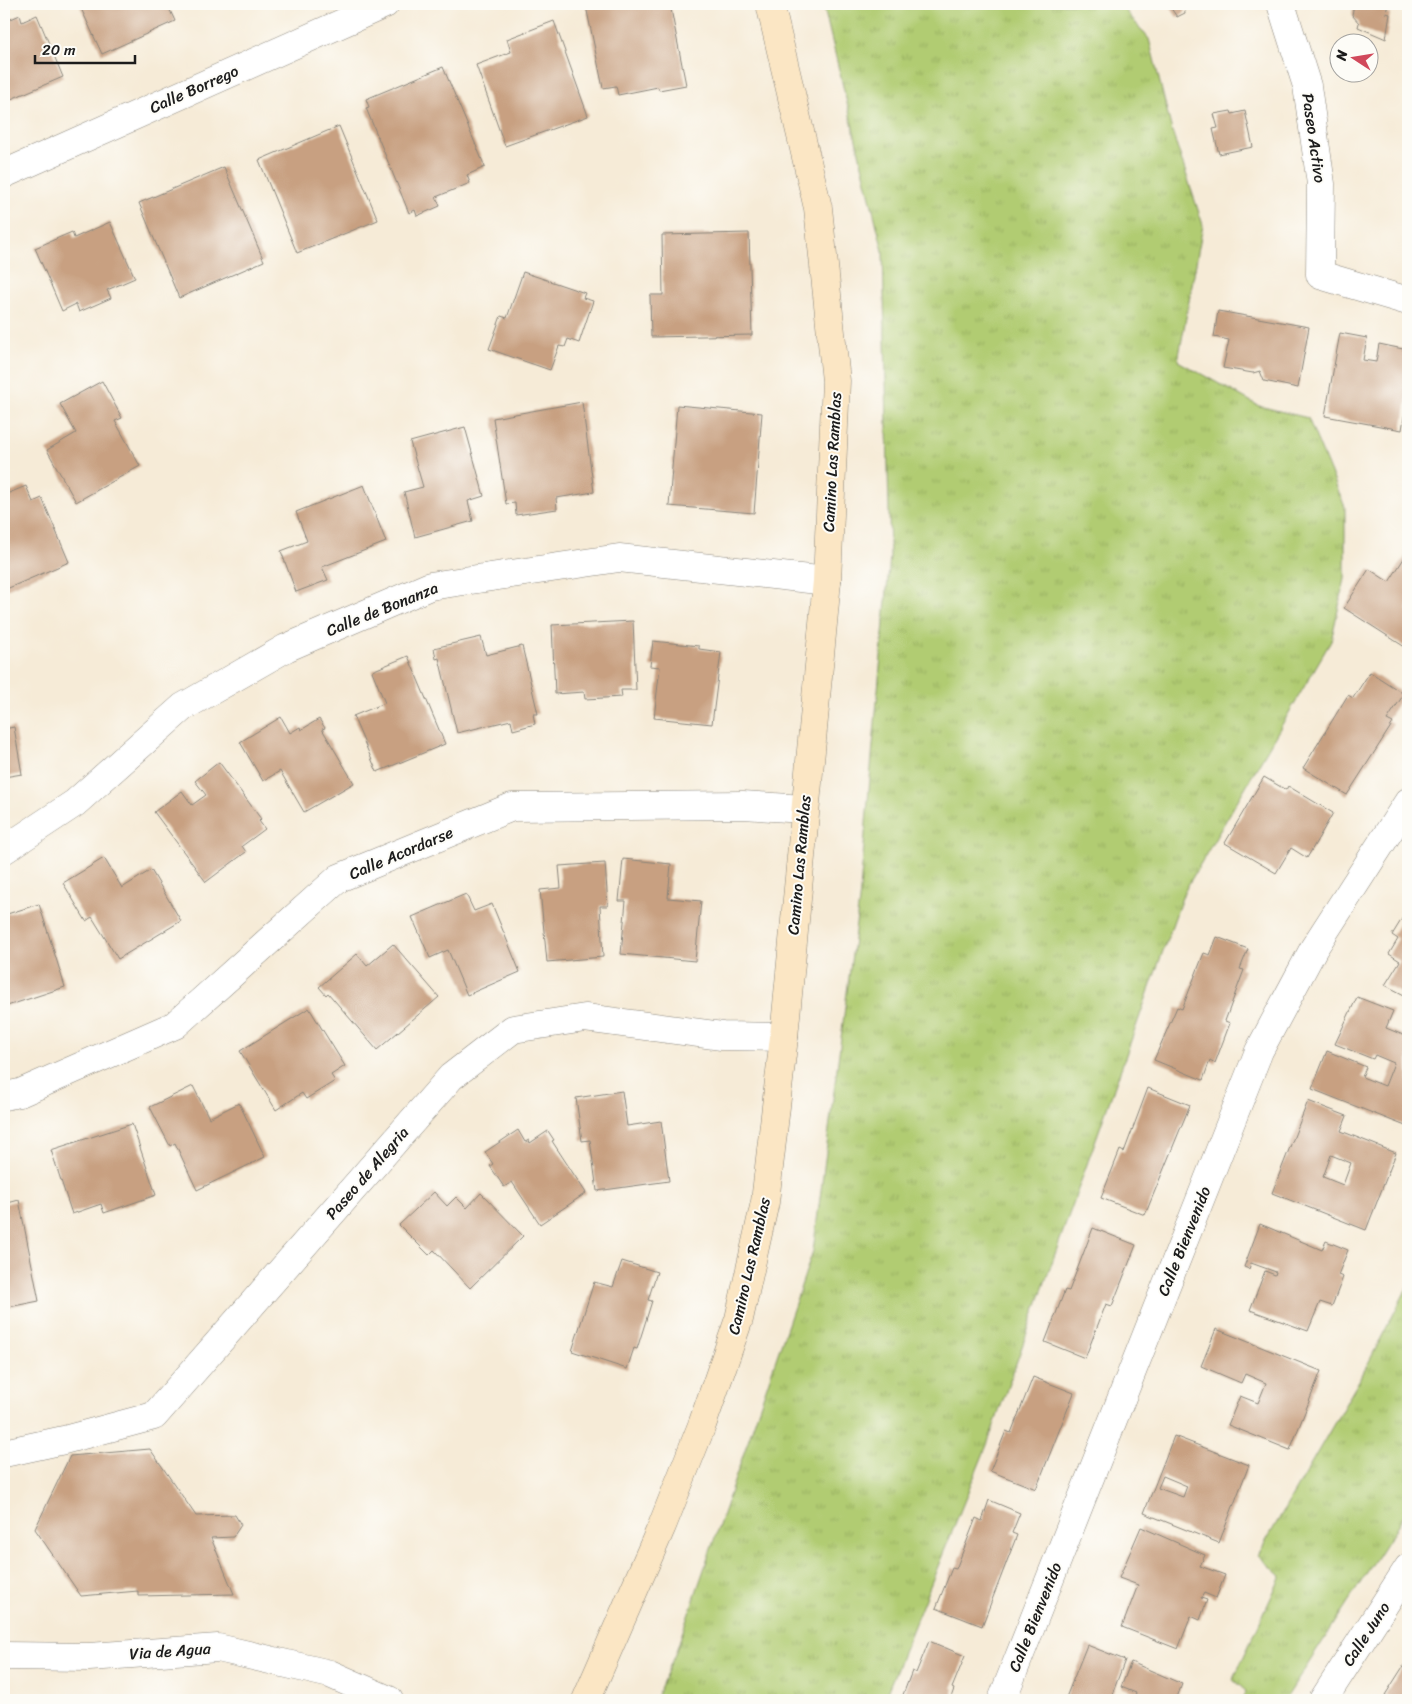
<svg xmlns="http://www.w3.org/2000/svg" width="1412" height="1704" viewBox="0 0 1412 1704" font-family="Sriracha,sans-serif">
<style>
.grass{fill:url(#grass-tufts);stroke:#667447}
.building{fill:#c8a081;fill-rule:evenodd}
.lines{fill:none;stroke-linecap:round;stroke-linejoin:round}
.minor-casing{stroke:#89847a;stroke-width:29}
.tertiary-casing{stroke:#89847a;stroke-width:29}
.secondary-casing{stroke:#89847a;stroke-width:29}
.minor{stroke:#fff;stroke-width:28}
.tertiary{stroke:#fff;stroke-width:28}
.secondary{stroke:#fbe6c4;stroke-width:28}
.labels{text-anchor:middle;dominant-baseline:central;stroke-width:4;stroke-linejoin:round;paint-order:stroke}
.street-label{font-size:16px;fill:#1c1c1c;stroke:#fdfcf7}
</style>
<defs>
<pattern id="grass-tufts" width="24" height="20" patternUnits="userSpaceOnUse" patternTransform="scale(1.25)"><rect width="24" height="20" fill="#b1cc72"/><path d="M3 7l-1-3M5 7V3M7 7l1-3M15 17l-1-3M17 17v-4M19 17l1-3" fill="none" stroke="#98af62"/></pattern>
</defs>
<rect width="100%" height="100%" fill="#fdfcf7"/>
<filter id="ink" filterUnits="userSpaceOnUse"><feTurbulence type="fractalNoise" baseFrequency=".02" numOctaves="2"/><feDisplacementMap in="SourceGraphic" scale="10" xChannelSelector="R" yChannelSelector="G"/><feConvolveMatrix kernelMatrix="1 2 1 2 8 2 1 2 1" color-interpolation-filters="sRGB"/></filter>
<filter id="wash" filterUnits="userSpaceOnUse"><feTurbulence type="fractalNoise" baseFrequency=".0096" numOctaves="4" result="noise"/><feDisplacementMap in="SourceGraphic" scale="20" xChannelSelector="R" yChannelSelector="G"/><feGaussianBlur stdDeviation="1.12" result="paint"/><feColorMatrix in="noise" values="0 0 0 0 0 0 0 0 0 0 0 0 0 0 0 0 0 1.4 0 .05"/><feComposite in="paint" operator="in"/></filter>
<g filter="url(#wash)">
<rect width="100%" height="100%" fill="#f6ebd7"/>
<path class="grass" d="M 823,4 L 1120,4 L 1149,39 L 1172,131 L 1203,225 L 1178,361 L 1259,406 L 1308,418 L 1345,507 L 1345,579 L 1331,641 L 1184,892 L 987,1445 L 884,1700 L 655,1700 L 675,1654 L 813,1251 L 859,901 L 890,556 L 883,251 Z
M 1408,1286 L 1408,1509 L 1285,1700 L 1242,1700 L 1246,1691 L 1233,1680 L 1281,1576 L 1258,1555 L 1361,1377 Z"/>
<g id="blocks">
<path class="building" d="M 79,4 L 167,4 L 175,21 L 102,54 Z
M 597,4 L 670,4 L 686,85 L 659,90 L 658,87 L 618,95 L 616,86 L 603,88 L 586,6 Z
M 1168,4 L 1184,4 L 1185,13 L 1177,17 Z
M 1354,4 L 1388,4 L 1386,13 L 1390,14 L 1386,39 L 1358,27 L 1359,23 L 1352,15 Z
M 20,15 L 22,22 L 37,15 L 63,77 L 4,102 L 4,22 Z
M 554,21 L 588,116 L 505,146 L 476,65 L 511,52 L 507,39 Z
M 443,67 L 485,167 L 467,175 L 470,183 L 436,197 L 440,206 L 417,216 L 415,210 L 409,213 L 366,108 L 369,107 L 366,99 Z
M 1231,111 L 1232,114 L 1245,111 L 1253,147 L 1219,154 L 1213,129 L 1218,128 L 1214,114 Z
M 339,126 L 378,220 L 297,253 L 259,160 Z
M 224,167 L 264,261 L 179,298 L 139,203 Z
M 110,222 L 135,278 L 107,290 L 111,298 L 79,312 L 76,304 L 62,311 L 35,248 L 72,232 L 74,238 Z
M 749,233 L 752,335 L 651,337 L 650,295 L 663,295 L 662,235 Z
M 523,272 L 585,293 L 583,298 L 593,301 L 579,343 L 568,339 L 565,347 L 559,346 L 550,370 L 489,349 L 501,316 L 507,318 Z
M 1218,311 L 1309,327 L 1298,388 L 1264,381 L 1260,371 L 1253,373 L 1223,368 L 1229,340 L 1214,337 Z
M 1340,333 L 1367,338 L 1363,360 L 1376,362 L 1379,344 L 1408,350 L 1408,393 L 1402,430 L 1325,416 Z
M 102,381 L 122,418 L 115,421 L 140,466 L 76,502 L 47,450 L 76,433 L 60,404 Z
M 582,402 L 594,492 L 556,498 L 557,509 L 516,515 L 515,503 L 506,504 L 493,418 Z
M 677,405 L 762,413 L 754,513 L 669,506 Z
M 465,427 L 484,496 L 468,501 L 473,521 L 415,537 L 404,492 L 423,487 L 410,442 Z
M 364,485 L 386,542 L 322,567 L 328,580 L 296,592 L 281,551 L 307,541 L 296,512 Z
M 26,486 L 33,502 L 42,498 L 69,562 L 4,590 L 4,495 Z
M 1408,552 L 1408,649 L 1344,608 L 1369,569 L 1389,582 Z
M 633,621 L 636,690 L 621,690 L 622,697 L 585,699 L 584,692 L 555,694 L 552,625 Z
M 481,637 L 486,655 L 522,646 L 538,714 L 533,714 L 535,724 L 513,730 L 511,720 L 457,733 L 439,658 L 436,659 L 434,648 Z
M 653,641 L 699,646 L 699,649 L 721,652 L 712,724 L 654,718 L 660,667 L 650,666 Z
M 408,656 L 445,744 L 377,772 L 353,716 L 385,703 L 372,671 Z
M 1370,672 L 1404,694 L 1387,720 L 1393,723 L 1347,795 L 1303,768 L 1348,695 L 1353,698 Z
M 281,717 L 290,733 L 300,727 L 301,730 L 319,719 L 325,728 L 322,729 L 354,783 L 304,812 L 280,771 L 263,781 L 240,742 Z
M 14,727 L 22,774 L 4,777 L 4,729 Z
M 219,762 L 261,819 L 259,821 L 265,829 L 242,846 L 246,852 L 206,882 L 154,812 L 182,791 L 192,805 L 206,795 L 195,781 Z
M 1264,777 L 1286,790 L 1288,786 L 1333,813 L 1307,858 L 1291,848 L 1276,873 L 1225,843 Z
M 104,858 L 122,888 L 151,870 L 181,921 L 118,959 L 92,917 L 86,921 L 63,883 Z
M 623,859 L 671,864 L 668,898 L 701,901 L 695,961 L 621,954 L 626,901 L 619,901 Z
M 605,863 L 608,906 L 600,906 L 603,957 L 547,962 L 540,890 L 561,888 L 559,866 Z
M 466,894 L 474,911 L 492,904 L 520,972 L 467,995 L 448,950 L 430,958 L 412,917 Z
M 39,904 L 65,987 L 4,1007 L 4,915 Z
M 1408,909 L 1408,997 L 1385,985 L 1400,961 L 1389,954 L 1398,939 L 1392,935 Z
M 1217,937 L 1248,949 L 1240,969 L 1244,970 L 1225,1021 L 1230,1023 L 1215,1063 L 1210,1060 L 1203,1080 L 1154,1060 L 1177,1007 L 1182,1009 L 1204,953 L 1210,955 Z
M 393,944 L 439,997 L 377,1050 L 328,993 L 326,995 L 319,987 L 357,954 L 367,966 Z
M 1357,997 L 1393,1011 L 1386,1028 L 1408,1037 L 1408,1127 L 1312,1089 L 1327,1051 L 1366,1067 L 1362,1077 L 1385,1086 L 1394,1063 L 1375,1055 L 1373,1059 L 1335,1044 Z
M 309,1008 L 345,1066 L 331,1075 L 335,1081 L 306,1099 L 302,1093 L 276,1110 L 240,1051 Z
M 193,1086 L 209,1118 L 239,1103 L 265,1157 L 197,1190 L 175,1143 L 170,1146 L 150,1107 Z
M 1148,1088 L 1190,1105 L 1145,1215 L 1101,1198 L 1120,1150 L 1124,1152 Z
M 622,1091 L 627,1126 L 661,1121 L 669,1181 L 597,1191 L 590,1140 L 582,1141 L 576,1098 Z
M 1308,1101 L 1347,1116 L 1341,1131 L 1396,1153 L 1366,1230 L 1272,1193 ZM 1331,1155 L 1351,1163 L 1343,1185 L 1323,1177 Z
M 132,1124 L 156,1195 L 104,1213 L 101,1204 L 72,1214 L 51,1150 Z
M 518,1130 L 525,1142 L 529,1140 L 530,1143 L 548,1131 L 554,1140 L 552,1141 L 586,1193 L 540,1224 L 512,1182 L 504,1187 L 490,1166 L 493,1164 L 485,1152 Z
M 434,1192 L 447,1206 L 456,1197 L 467,1208 L 481,1193 L 523,1236 L 470,1288 L 434,1250 L 429,1255 L 399,1225 Z
M 19,1200 L 39,1301 L 4,1308 L 4,1204 Z
M 1260,1224 L 1322,1250 L 1326,1241 L 1348,1250 L 1338,1275 L 1343,1277 L 1332,1306 L 1320,1302 L 1308,1331 L 1250,1310 L 1265,1271 L 1275,1275 L 1276,1272 L 1251,1263 L 1249,1269 L 1244,1267 Z
M 1093,1228 L 1136,1245 L 1112,1306 L 1106,1304 L 1085,1358 L 1045,1342 L 1065,1290 L 1069,1291 Z
M 622,1261 L 657,1272 L 648,1300 L 652,1301 L 637,1349 L 634,1348 L 627,1369 L 572,1351 L 594,1282 L 613,1287 Z
M 1216,1329 L 1321,1371 L 1290,1450 L 1228,1425 L 1240,1396 L 1258,1403 L 1266,1383 L 1245,1374 L 1241,1383 L 1201,1366 Z
M 1033,1377 L 1074,1393 L 1036,1489 L 990,1471 L 1006,1431 L 1011,1433 Z
M 1174,1436 L 1249,1465 L 1219,1543 L 1144,1513 ZM 1163,1476 L 1187,1486 L 1183,1497 L 1158,1488 Z
M 150,1449 L 196,1516 L 235,1515 L 241,1525 L 233,1537 L 211,1538 L 234,1594 L 138,1596 L 138,1591 L 81,1596 L 35,1529 L 70,1456 Z
M 989,1500 L 1020,1513 L 1012,1533 L 1017,1535 L 982,1626 L 936,1608 L 952,1568 L 956,1569 L 976,1518 L 982,1521 Z
M 1141,1527 L 1205,1555 L 1200,1566 L 1225,1575 L 1216,1598 L 1204,1593 L 1201,1598 L 1207,1600 L 1200,1620 L 1191,1616 L 1178,1649 L 1122,1627 L 1138,1585 L 1119,1578 Z
M 929,1641 L 965,1656 L 952,1688 L 954,1689 L 950,1700 L 901,1700 L 912,1671 L 916,1673 Z
M 1087,1645 L 1125,1660 L 1110,1700 L 1065,1700 Z
M 1131,1662 L 1182,1684 L 1176,1700 L 1133,1700 L 1136,1693 L 1121,1687 Z
M 1406,1662 L 1408,1663 L 1408,1700 L 1393,1700 L 1385,1695 Z"/>
</g>
</g>
<g filter="url(#ink)">
<use href="#blocks" fill-opacity="0" stroke="#89847a" stroke-width="1"/>
<g class="lines">
<defs>
<path id="minor" d="M 1281,4 L 1307,86 L 1321,184 L 1320,275 L 1408,301
M 4,174 L 385,4
M 4,850 L 75,803 L 183,707 L 286,648 L 430,586 L 619,558 L 827,581
M 4,1096 L 20,1093 L 175,1025 L 339,878 L 512,807 L 743,805 L 804,809
M 4,1453 L 64,1440 L 154,1416 L 451,1077 L 513,1029 L 585,1018 L 722,1036 L 784,1037
M 1323,1700 L 1408,1568"/>
<path id="tertiary" d="M 4,1656 L 89,1657 L 218,1648 L 330,1674 L 389,1700
M 1002,1700 L 1259,1051 L 1314,948 L 1408,802"/>
<path id="secondary" d="M 586,1700 L 662,1526 L 702,1425 L 739,1319 L 765,1202 L 784,1037 L 827,581 L 836,381 L 818,208 L 770,4"/>
</defs>
<use href="#minor" class="minor-casing"/>
<use href="#tertiary" class="tertiary-casing"/>
<use href="#secondary" class="secondary-casing"/>
<use href="#minor" class="minor"/>
<use href="#tertiary" class="tertiary"/>
<use href="#secondary" class="secondary"/>
</g>
</g>
<g class="labels">
<g class="street-label">
<text transform="translate(194 89) rotate(-24)">Calle Borrego</text>
<text transform="translate(1314 138) rotate(82)">Paseo Activo</text>
<text transform="translate(832 462) rotate(-87)">Camino Las Ramblas</text>
<text transform="translate(382 609) rotate(-22)">Calle de Bonanza</text>
<text transform="translate(401 853) rotate(-23)">Calle Acordarse</text>
<text transform="translate(799 865) rotate(-85)">Camino Las Ramblas</text>
<text transform="translate(367 1173) rotate(-49)">Paseo de Alegria</text>
<text transform="translate(1184 1241) rotate(-68)">Calle Bienvenido</text>
<text transform="translate(749 1266) rotate(-77)">Camino Las Ramblas</text>
<text transform="translate(1035 1617) rotate(-68)">Calle Bienvenido</text>
<text transform="translate(1366 1634) rotate(-57)">Calle Juno</text>
<text transform="translate(170 1651) rotate(-4)">Via de Agua</text>
</g>
</g>
<rect width="1412" height="1704" fill="none" stroke="#fdfcf7" stroke-width="20"/>
<g transform="translate(1354 58) rotate(282)"><circle r="24" fill="#fdfcf7" stroke="#a3a29f"/>
<path d="M0-4L9 19L0 12L-9 19Z" fill="#d1495b"/>
<text y="-8" font-size="14" font-weight="bold" text-anchor="middle" fill="#1c1c1c">N</text>
</g>
<path d="M35 55v8h100v-8" fill="none" stroke="#1c1c1c" stroke-width="2.5"/>
<text x="42" y="55" font-size="15" fill="#1c1c1c" stroke="#fdfcf7" stroke-width="4" paint-order="stroke">20 m</text>
</svg>
